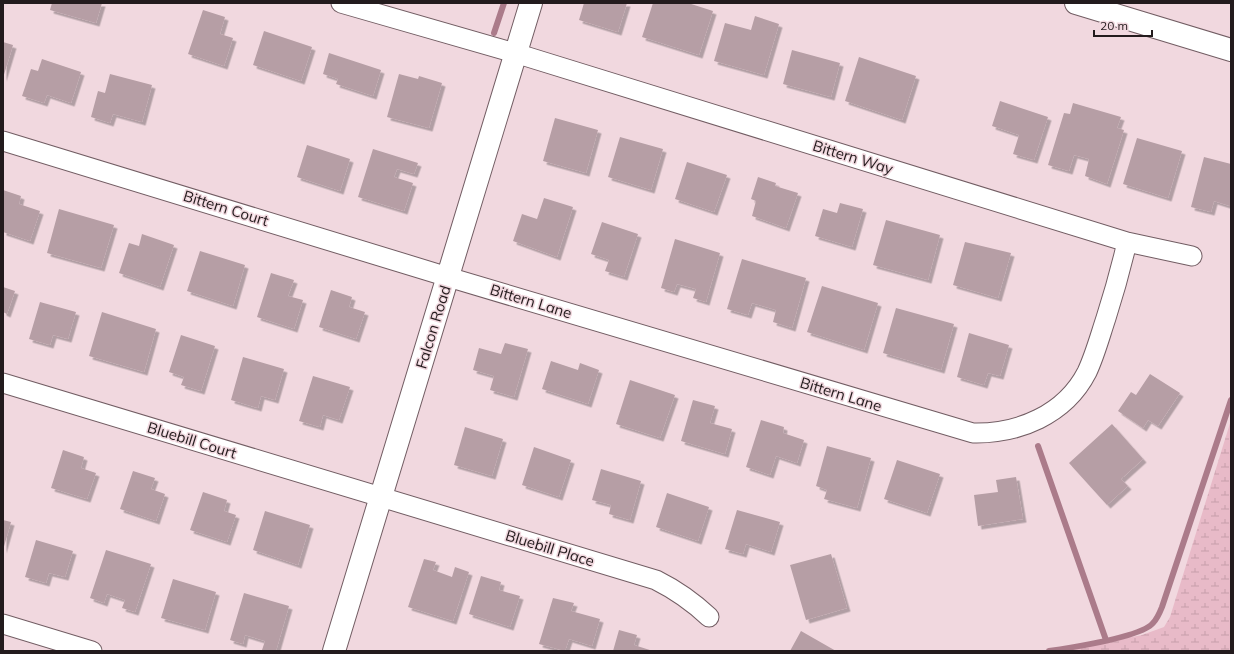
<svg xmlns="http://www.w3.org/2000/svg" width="1234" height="654" viewBox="0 0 1234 654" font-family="Mulish,sans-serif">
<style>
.wetland{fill:url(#wetland-marsh)}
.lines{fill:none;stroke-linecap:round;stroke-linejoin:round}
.stream{stroke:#ab7b8a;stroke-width:6}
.building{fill:#b69ea5;filter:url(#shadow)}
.street-casing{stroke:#725d63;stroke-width:21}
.secondary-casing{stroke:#725d63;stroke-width:24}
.street{stroke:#fff;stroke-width:19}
.secondary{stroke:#fff;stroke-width:22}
.labels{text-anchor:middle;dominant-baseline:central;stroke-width:3;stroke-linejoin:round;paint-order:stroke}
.street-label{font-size:15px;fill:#231b1d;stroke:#f1d8df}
</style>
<defs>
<pattern id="wetland-marsh" width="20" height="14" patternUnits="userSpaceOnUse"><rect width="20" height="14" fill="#e8bac8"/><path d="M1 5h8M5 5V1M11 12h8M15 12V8" fill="none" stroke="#c79fab"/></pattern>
<filter id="shadow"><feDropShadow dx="3.5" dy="3.5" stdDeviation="0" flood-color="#0004"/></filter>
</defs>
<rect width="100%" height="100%" fill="#f1d8df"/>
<path class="wetland" d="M 1231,420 L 1231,651 L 1061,651 L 1142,635 L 1164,627 L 1170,617 Z"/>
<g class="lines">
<path class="stream" d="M 494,33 L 504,3
M 1038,446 L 1106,640
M 1049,651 C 1069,648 1142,637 1153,623 C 1157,619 1160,612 1162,607 L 1231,400"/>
</g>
<path class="building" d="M 52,3 L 102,3 L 96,23 L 50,10 Z
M 584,3 L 627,3 L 618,32 L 579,20 Z
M 653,3 L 688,3 L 713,11 L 699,55 L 642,37 Z
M 203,10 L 225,17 L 220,34 L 233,38 L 224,66 L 188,54 Z
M 755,16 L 779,24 L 764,75 L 714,61 L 725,23 L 751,30 Z
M 264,31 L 312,47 L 301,81 L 253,65 Z
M 3,42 L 13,45 L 3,78 Z
M 792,50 L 840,63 L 831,97 L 783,84 Z
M 329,53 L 381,70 L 373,96 L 336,84 L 338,79 L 323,74 Z
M 859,57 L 916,76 L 902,120 L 845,101 Z
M 42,59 L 81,72 L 71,103 L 47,95 L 44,103 L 22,96 L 31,69 L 38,71 Z
M 110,74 L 152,85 L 142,122 L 113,114 L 110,123 L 91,117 L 98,91 L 105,93 Z
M 399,74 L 418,79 L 419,76 L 442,83 L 429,128 L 387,117 Z
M 1000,101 L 1048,117 L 1034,160 L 1013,154 L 1019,135 L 992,126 Z
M 1073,103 L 1121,117 L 1117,128 L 1124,130 L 1107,184 L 1085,176 L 1089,159 L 1074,155 L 1069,171 L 1048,165 L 1064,113 L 1070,114 Z
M 555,118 L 598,130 L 586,173 L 543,161 Z
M 620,137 L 663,149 L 651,190 L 608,177 Z
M 1137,138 L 1182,151 L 1168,198 L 1123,184 Z
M 307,145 L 350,159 L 340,191 L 297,177 Z
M 373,149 L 418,163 L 414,174 L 397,169 L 394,177 L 413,183 L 404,211 L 358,197 Z
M 1204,157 L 1231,164 L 1230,206 L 1214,201 L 1211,212 L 1191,207 Z
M 687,162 L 727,175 L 714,212 L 675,199 Z
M 758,177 L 776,183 L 775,186 L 798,193 L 786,228 L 752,216 L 756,201 L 751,199 Z
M 3,190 L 21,196 L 19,204 L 40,211 L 30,241 L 3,232 Z
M 544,198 L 573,207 L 557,257 L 513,241 L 522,214 L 537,219 Z
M 840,203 L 863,209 L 852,247 L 815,236 L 823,209 L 837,213 Z
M 59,209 L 114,225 L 101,268 L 47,253 Z
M 886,220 L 940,235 L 928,280 L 873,265 Z
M 602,222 L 638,234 L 624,277 L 605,271 L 609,260 L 591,254 Z
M 142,234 L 174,245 L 160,287 L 119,273 L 129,243 L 139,246 Z
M 675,239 L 720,253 L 706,302 L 693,298 L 696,289 L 677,284 L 674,292 L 661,288 Z
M 965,242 L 1011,253 L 998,298 L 953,285 Z
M 200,251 L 245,265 L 233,306 L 187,291 Z
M 742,259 L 806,278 L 792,328 L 773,322 L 776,310 L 752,303 L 748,315 L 727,309 Z
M 271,273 L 294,280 L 288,296 L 303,300 L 294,329 L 257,317 Z
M 822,286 L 878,303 L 864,350 L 807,332 Z
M 3,287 L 15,291 L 7,314 L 3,312 Z
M 331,290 L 352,297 L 349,307 L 365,312 L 356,339 L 319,327 Z
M 40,302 L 76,312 L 68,339 L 53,335 L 50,345 L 29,339 Z
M 896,308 L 954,324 L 941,370 L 883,353 Z
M 102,312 L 156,329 L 144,372 L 89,356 Z
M 969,333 L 1009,345 L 1000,376 L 988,373 L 984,385 L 957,377 Z
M 181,335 L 215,346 L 201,391 L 181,385 L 184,377 L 169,372 Z
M 505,343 L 528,349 L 514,397 L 490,390 L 494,376 L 473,370 L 479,348 L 501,354 Z
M 243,357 L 284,369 L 275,400 L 261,396 L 258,408 L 231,400 Z
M 551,361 L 578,370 L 580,363 L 599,370 L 588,404 L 542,389 Z
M 1150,374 L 1180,393 L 1158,426 L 1148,420 L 1143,428 L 1118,411 L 1131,392 L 1136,395 Z
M 313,376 L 350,387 L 339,420 L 323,415 L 320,427 L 299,421 Z
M 630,380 L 675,395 L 660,438 L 616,424 Z
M 693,400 L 715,406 L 710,423 L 732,429 L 725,454 L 681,441 Z
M 761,420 L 784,427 L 783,433 L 804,440 L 797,463 L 776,456 L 770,475 L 746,467 Z
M 1112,424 L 1143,459 L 1121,479 L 1128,486 L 1107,505 L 1069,463 Z
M 465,427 L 503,439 L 492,476 L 454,465 Z
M 827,446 L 871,458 L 857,508 L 824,499 L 827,490 L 816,486 Z
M 534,447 L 571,460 L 559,497 L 522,485 Z
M 63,450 L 84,457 L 81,468 L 96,473 L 87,499 L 51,488 Z
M 897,460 L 940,474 L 927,513 L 884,499 Z
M 601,469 L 641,481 L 630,520 L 609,514 L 611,505 L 592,500 Z
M 133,471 L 155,478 L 151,489 L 165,494 L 156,521 L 120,509 Z
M 1016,477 L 1023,519 L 978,526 L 974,495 L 998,492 L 996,480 Z
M 203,492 L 227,500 L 224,511 L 236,515 L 227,542 L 190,530 Z
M 667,493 L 709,507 L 698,541 L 656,527 Z
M 737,510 L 780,522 L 771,552 L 746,544 L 743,554 L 725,549 Z
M 265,511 L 310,525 L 298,565 L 253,550 Z
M 3,520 L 11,522 L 3,550 Z
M 36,540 L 73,551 L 65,577 L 49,573 L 46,583 L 25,577 Z
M 106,550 L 151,564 L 135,612 L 122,608 L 125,600 L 107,594 L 104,603 L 90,598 Z
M 831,554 L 847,608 L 806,620 L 790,565 Z
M 424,559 L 436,562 L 433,570 L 452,577 L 455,567 L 469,572 L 453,621 L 408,607 Z
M 481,576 L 501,582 L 499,590 L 520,596 L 510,627 L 469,614 Z
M 173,579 L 216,592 L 205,630 L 161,618 Z
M 244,593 L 289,606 L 276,651 L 262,650 L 265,641 L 245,635 L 243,644 L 230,640 Z
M 553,598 L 574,603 L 571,611 L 600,619 L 592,646 L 569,639 L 565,651 L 539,644 Z
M 619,630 L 637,635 L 634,645 L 653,651 L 613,651 Z
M 801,631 L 836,651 L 790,651 Z"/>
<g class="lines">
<defs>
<path id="street" d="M 341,3 L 515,53 L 1127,242 L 1192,256
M 3,141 L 448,277 L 973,433 C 1018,434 1065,415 1087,372 C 1095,355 1100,336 1106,318 C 1114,293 1121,268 1127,242
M 3,383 L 656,580 C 676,590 693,602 709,617
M 3,624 L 92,651"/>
<path id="secondary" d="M 1076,3 L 1231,50
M 334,651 L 531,3"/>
</defs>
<use href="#street" class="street-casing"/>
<use href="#secondary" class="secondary-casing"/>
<use href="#street" class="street"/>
<use href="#secondary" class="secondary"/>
</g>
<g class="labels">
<g class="street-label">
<text transform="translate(853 157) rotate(17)">Bittern Way</text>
<text transform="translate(226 208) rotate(17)">Bittern Court</text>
<text transform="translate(531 301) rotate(17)">Bittern Lane</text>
<text transform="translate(433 327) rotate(-73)">Falcon Road</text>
<text transform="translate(841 394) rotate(17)">Bittern Lane</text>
<text transform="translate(192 440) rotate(17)">Bluebill Court</text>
<text transform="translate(550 548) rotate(17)">Bluebill Place</text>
</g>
</g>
<rect width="1234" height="654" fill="none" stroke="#231b1d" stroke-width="8"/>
<path d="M1094 30v6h58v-6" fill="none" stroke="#231b1d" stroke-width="2"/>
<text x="1100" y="30" font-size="12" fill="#231b1d" stroke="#f1d8df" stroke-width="3" paint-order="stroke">20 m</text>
</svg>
